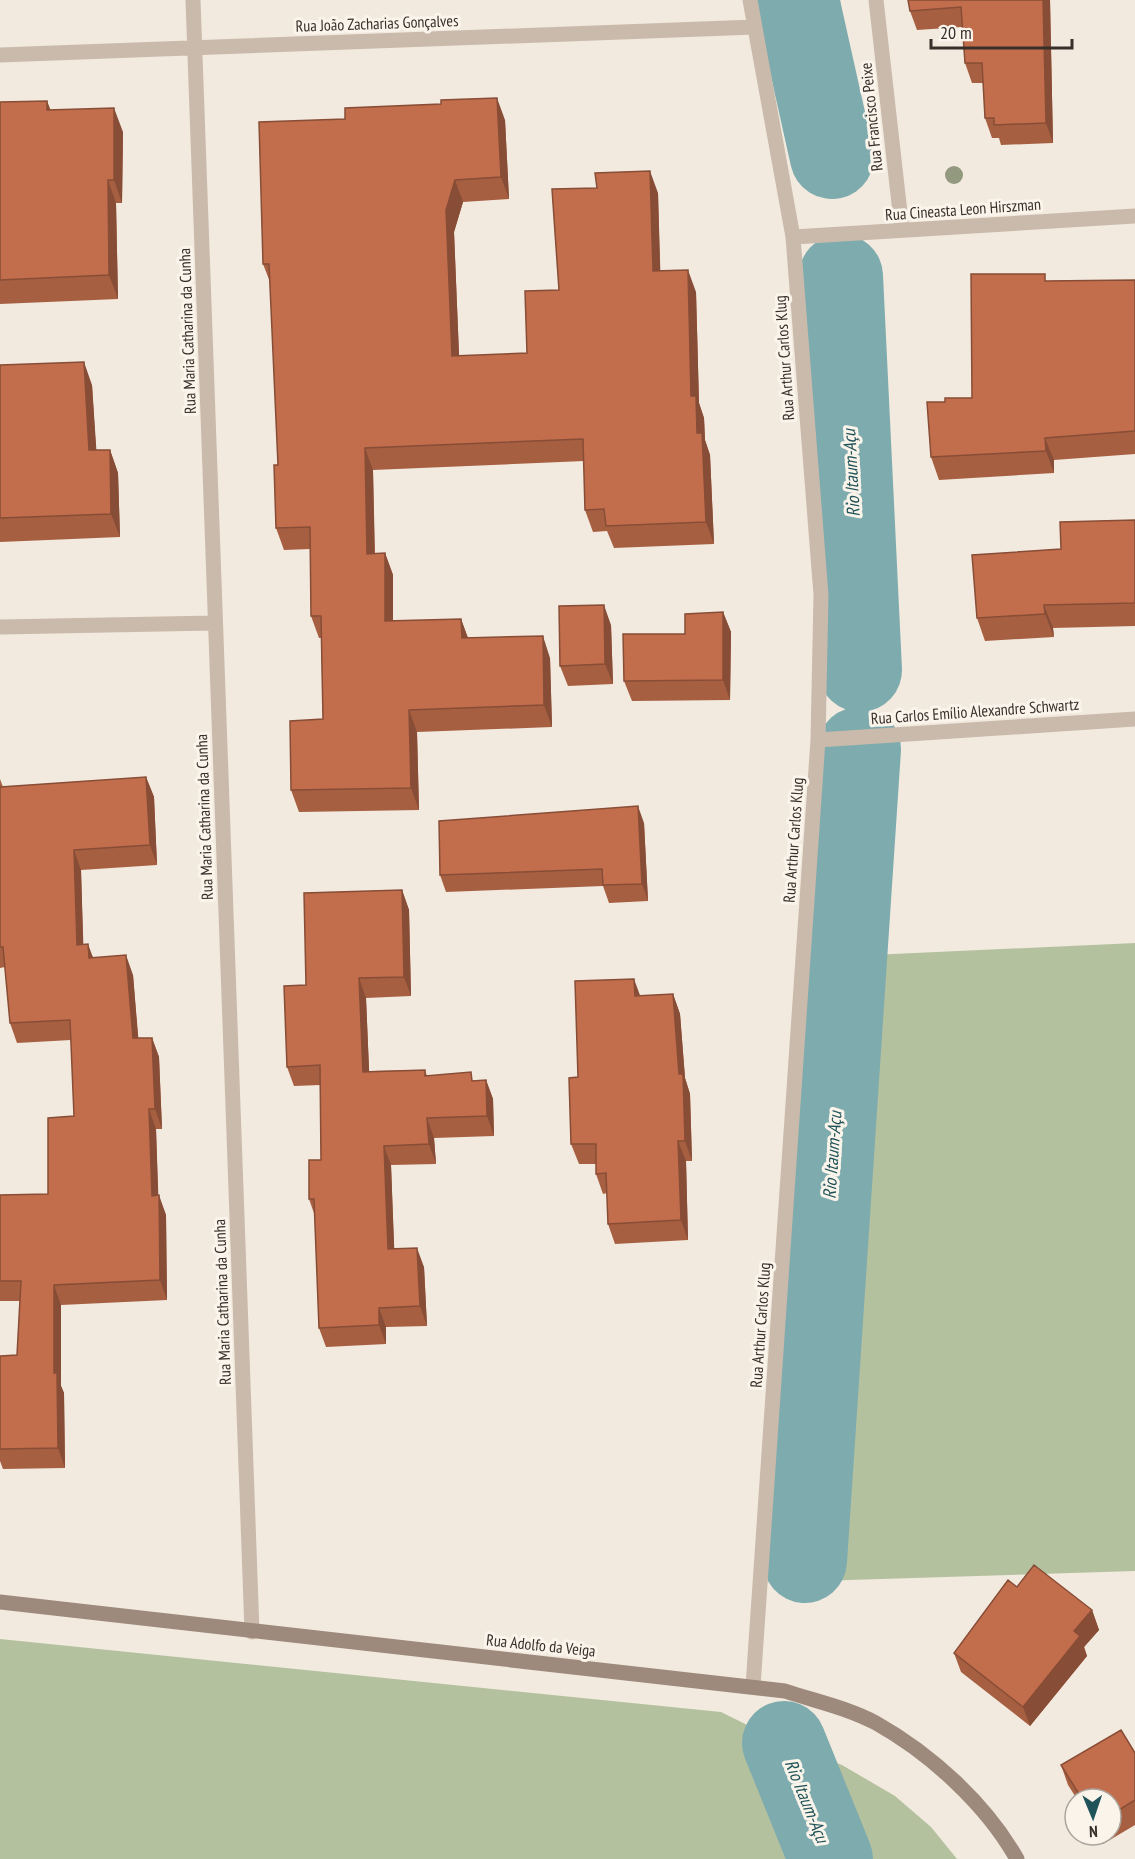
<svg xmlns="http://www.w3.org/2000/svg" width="1135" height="1859" viewBox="0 0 1135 1859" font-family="'PT Sans Narrow',sans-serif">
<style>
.green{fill:#b4c19f}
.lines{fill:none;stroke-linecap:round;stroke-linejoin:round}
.river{stroke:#7eabae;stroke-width:84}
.street{stroke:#cabaab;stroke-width:15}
.secondary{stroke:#9e8a7c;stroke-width:15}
.tree{fill:#93997e}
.wall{fill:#a75f42}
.shaded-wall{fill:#884d36}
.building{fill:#c26e4d;stroke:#884d36;stroke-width:1.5}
.labels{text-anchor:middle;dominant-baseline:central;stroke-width:6;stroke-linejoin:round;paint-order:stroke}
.street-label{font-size:16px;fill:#382f2a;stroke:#faf4eb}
.water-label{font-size:18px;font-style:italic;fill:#205359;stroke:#faf4eb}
</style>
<rect width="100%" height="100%" fill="#f2eadf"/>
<path class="green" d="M 793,0 L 840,0 L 843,19 L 798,24 Z
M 1135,943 L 1135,1571 L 785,1582 L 827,957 Z
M 0,1639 L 721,1712 L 784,1743 L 842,1765 L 895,1796 L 931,1827 L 957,1859 L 0,1859 Z"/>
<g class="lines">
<path class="river" d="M 797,0 L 832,157
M 841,276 L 860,670
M 805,1561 L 859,749
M 784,1743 L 831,1859"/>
<path class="street" d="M 193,0 L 252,1632
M 750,0 L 793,237 L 821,595 L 818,740 L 753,1686
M 876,0 L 902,230
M 0,55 L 755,27
M 793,237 L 1135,216
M 0,627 L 215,623
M 818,740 L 1135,719"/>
<path class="secondary" d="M 0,1602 L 785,1691 C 815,1701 848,1708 876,1723 C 931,1754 986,1804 1017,1859"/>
</g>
<circle class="tree" cx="954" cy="175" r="9"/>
<path class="wall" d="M 908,0 L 1050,0 L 1053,143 L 1001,145 L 999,138 L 992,138 L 985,118 L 983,83 L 972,83 L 965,63 L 962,27 L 917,30 L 910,11 Z
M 47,101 L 50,110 L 123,132 L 122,203 L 116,203 L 118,299 L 0,304 L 0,102 Z
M 505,120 L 509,199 L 463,202 L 454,232 L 459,356 L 527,353 L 559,290 L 658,193 L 660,271 L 696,292 L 699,403 L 704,418 L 705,440 L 710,455 L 714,544 L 614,548 L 607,531 L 593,532 L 585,510 L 584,461 L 373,470 L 375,554 L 385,553 L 393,575 L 393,621 L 461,619 L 468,638 L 550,658 L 552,727 L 417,732 L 419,810 L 299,812 L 291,790 L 323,719 L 321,638 L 319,638 L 311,616 L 310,549 L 284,550 L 276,528 L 278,465 L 270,282 L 263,264 Z
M 1135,280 L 1135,454 L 1054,460 L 1054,473 L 939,480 L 931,457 L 945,402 L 972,398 L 1047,281 Z
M 0,365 L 92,385 L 96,450 L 110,450 L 118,473 L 120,537 L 0,542 Z
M 1135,520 L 1135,626 L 1053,628 L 1054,637 L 985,641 L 977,618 L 1061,549 Z
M 723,612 L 731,632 L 730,700 L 632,701 L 624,681 L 685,634 Z
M 611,625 L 613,684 L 568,686 L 560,666 Z
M 146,777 L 154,797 L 157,865 L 81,870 L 83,944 L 93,957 L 133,975 L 138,1038 L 152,1038 L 159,1057 L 162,1129 L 156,1129 L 158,1195 L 166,1215 L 167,1300 L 61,1305 L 61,1386 L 64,1393 L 65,1468 L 3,1469 L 0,1461 L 0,1356 L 17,1355 L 20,1301 L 0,1301 L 0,1195 L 48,1194 L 74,1116 L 71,1040 L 17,1043 L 10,1023 L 5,967 L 0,968 L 0,779 L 3,787 Z
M 644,823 L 648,901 L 609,903 L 603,886 L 446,892 L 440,875 Z
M 402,890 L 409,910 L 411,996 L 366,998 L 369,1071 L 425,1070 L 427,1076 L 474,1081 L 486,1080 L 493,1099 L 494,1136 L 434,1138 L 436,1164 L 391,1165 L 394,1249 L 424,1267 L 427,1326 L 386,1327 L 386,1344 L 326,1347 L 319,1328 L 315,1216 L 309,1199 L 321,1160 L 320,1085 L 294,1086 L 287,1067 L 306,985 Z
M 673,994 L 680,1014 L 685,1078 L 690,1094 L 692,1161 L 686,1161 L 688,1240 L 615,1244 L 608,1224 L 607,1193 L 603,1194 L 596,1174 L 596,1164 L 579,1164 L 571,1144 L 578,1077 L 640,996 Z
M 1017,1587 L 1092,1610 L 1099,1630 L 1084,1647 L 1087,1656 L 1030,1726 L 961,1672 L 954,1653 Z
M 1135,1753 L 1135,1825 L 1103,1844 L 1098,1835 L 1111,1835 L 1111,1799 L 1077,1799 L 1068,1785 L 1061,1765 Z"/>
<path class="shaded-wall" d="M 1043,0 L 1050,0 L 1053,143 L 1046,123 Z
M 497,98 L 505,120 L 509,199 L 501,177 Z
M 47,101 L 56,124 L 47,110 Z
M 114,108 L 123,132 L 122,203 L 114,180 Z
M 650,171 L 658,193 L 661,293 L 653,271 Z
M 108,180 L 116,203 L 118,299 L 109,275 Z
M 455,180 L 463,202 L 454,232 L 460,378 L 452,356 L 446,210 Z
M 688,270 L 696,292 L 699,403 L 704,418 L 705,440 L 710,455 L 714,544 L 706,522 L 697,433 L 691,396 Z
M 84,362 L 92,385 L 98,474 L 89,450 Z
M 1045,438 L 1054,460 L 1054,473 L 1046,451 Z
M 365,448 L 373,470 L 375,576 L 367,554 Z
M 110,450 L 118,473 L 120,537 L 111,514 Z
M 385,553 L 393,575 L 393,643 L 385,621 Z
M 604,605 L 611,625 L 613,684 L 605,664 Z
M 1044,605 L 1053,628 L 1054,637 L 1045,614 Z
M 723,612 L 731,632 L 730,700 L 723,680 Z
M 461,619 L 469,641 L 462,638 Z
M 543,636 L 550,658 L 552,727 L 544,705 Z
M 409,710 L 417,732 L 419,810 L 411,788 Z
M 146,777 L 154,797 L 157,865 L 150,845 Z
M 638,806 L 644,823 L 648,901 L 642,884 Z
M 74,850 L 81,870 L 84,965 L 77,945 Z
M 402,890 L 409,910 L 411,996 L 404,977 Z
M 88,944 L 95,963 L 89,958 Z
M 126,955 L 133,975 L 140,1058 L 133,1038 Z
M 359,978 L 366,998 L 370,1091 L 363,1072 Z
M 634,979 L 641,998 L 635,996 Z
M 673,994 L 680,1014 L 685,1078 L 690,1094 L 692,1161 L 685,1141 Z
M 152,1038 L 159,1057 L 162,1129 L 155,1109 Z
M 486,1080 L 493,1099 L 494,1136 L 487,1116 Z
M 149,1109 L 156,1129 L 159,1215 L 152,1196 Z
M 427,1118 L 434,1138 L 436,1164 L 429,1144 Z
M 678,1141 L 686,1161 L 688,1240 L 681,1220 Z
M 384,1146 L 391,1165 L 395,1268 L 388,1249 Z
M 159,1195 L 166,1215 L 167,1300 L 160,1280 Z
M 417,1248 L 424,1267 L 427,1326 L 420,1306 Z
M 54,1285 L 61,1305 L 61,1386 L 64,1393 L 65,1468 L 58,1448 L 54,1373 Z
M 379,1308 L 386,1327 L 386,1344 L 379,1325 Z
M 1092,1610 L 1099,1630 L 1084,1647 L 1087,1656 L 1030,1726 L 1023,1707 L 1074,1631 Z"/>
<path class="building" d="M 908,0 L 1043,0 L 1046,123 L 994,125 L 994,118 L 985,118 L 982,63 L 965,63 L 961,7 L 910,11 Z
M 497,98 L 501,177 L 455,180 L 446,210 L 452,356 L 527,353 L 525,291 L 559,290 L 552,189 L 597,188 L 595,173 L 650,171 L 653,271 L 688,270 L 691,396 L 696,396 L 697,433 L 702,433 L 706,522 L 606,526 L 604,509 L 585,510 L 583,439 L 365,448 L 367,554 L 385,553 L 385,621 L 461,619 L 462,638 L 543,636 L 544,705 L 409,710 L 411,788 L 291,790 L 290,721 L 323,719 L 321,616 L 311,616 L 310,527 L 276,528 L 274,465 L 278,465 L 269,264 L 263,264 L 259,122 L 345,119 L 345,108 L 441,104 L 441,100 Z
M 47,101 L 47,110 L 114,108 L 114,180 L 108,180 L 109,275 L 0,280 L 0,102 Z
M 971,274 L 1045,274 L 1045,281 L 1135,280 L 1135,431 L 1045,438 L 1046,451 L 931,457 L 927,402 L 945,402 L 945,398 L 972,398 Z
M 84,362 L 89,450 L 110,450 L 111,514 L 0,518 L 0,365 Z
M 1135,520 L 1135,603 L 1044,605 L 1045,614 L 977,618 L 972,555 L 1061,549 L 1060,522 Z
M 604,605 L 605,664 L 560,666 L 559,606 Z
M 723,612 L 723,680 L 624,681 L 623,634 L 685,634 L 685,614 Z
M 146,777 L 150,845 L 74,850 L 77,945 L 88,944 L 89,958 L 126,955 L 133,1038 L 152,1038 L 155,1109 L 149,1109 L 152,1196 L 159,1195 L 160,1280 L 54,1285 L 54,1373 L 57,1373 L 58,1448 L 0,1449 L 0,1356 L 17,1355 L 21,1281 L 0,1281 L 0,1195 L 48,1194 L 48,1118 L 74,1116 L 70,1020 L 10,1023 L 3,947 L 0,947 L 0,787 Z
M 638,806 L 642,884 L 603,885 L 602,869 L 440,875 L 439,821 Z
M 402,890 L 404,977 L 359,978 L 363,1072 L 425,1070 L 425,1076 L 471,1072 L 472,1081 L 486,1080 L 487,1116 L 427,1118 L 429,1144 L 384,1146 L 388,1249 L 417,1248 L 420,1306 L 379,1308 L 379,1325 L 319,1328 L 314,1199 L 309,1199 L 309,1160 L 321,1160 L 320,1065 L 287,1067 L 284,986 L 306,985 L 304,893 Z
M 634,979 L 635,996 L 673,994 L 679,1074 L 683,1074 L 685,1141 L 678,1141 L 681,1220 L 608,1224 L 606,1173 L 596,1174 L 596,1144 L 571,1144 L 569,1078 L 578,1077 L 575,981 Z
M 1034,1565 L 1092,1610 L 1074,1631 L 1080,1636 L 1023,1707 L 954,1653 L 1008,1580 L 1017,1587 Z
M 1121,1730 L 1135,1753 L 1135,1800 L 1111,1815 L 1111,1799 L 1082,1799 L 1061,1765 Z"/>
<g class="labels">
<g class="street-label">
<text transform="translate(377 23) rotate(-2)">Rua João Zacharias Gonçalves</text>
<text transform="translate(871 117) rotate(-96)">Rua Francisco Peixe</text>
<text transform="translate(963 209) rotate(-4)">Rua Cineasta Leon Hirszman</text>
<text transform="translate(187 331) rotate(-92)">Rua Maria Catharina da Cunha</text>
<text transform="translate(784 358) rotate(-94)">Rua Arthur Carlos Klug</text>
<text transform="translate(975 711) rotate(-4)">Rua Carlos Emílio Alexandre Schwartz</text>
<text transform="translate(204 817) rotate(-92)">Rua Maria Catharina da Cunha</text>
<text transform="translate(793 840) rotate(-86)">Rua Arthur Carlos Klug</text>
<text transform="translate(222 1302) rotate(-92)">Rua Maria Catharina da Cunha</text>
<text transform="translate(760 1325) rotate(-86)">Rua Arthur Carlos Klug</text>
<text transform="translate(541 1645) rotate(6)">Rua Adolfo da Veiga</text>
</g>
<g class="water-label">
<text transform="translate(851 473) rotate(-93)">Rio Itaum-Açu</text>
<text transform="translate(832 1155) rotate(-86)">Rio Itaum-Açu</text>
<text transform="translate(807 1801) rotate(68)">Rio Itaum-Açu</text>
</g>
</g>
<g transform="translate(1093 1817) rotate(178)"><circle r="28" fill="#faf4eb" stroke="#aca59e" stroke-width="1.5"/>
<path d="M0-4.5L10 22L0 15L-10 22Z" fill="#205359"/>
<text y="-9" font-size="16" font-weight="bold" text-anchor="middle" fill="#382f2a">N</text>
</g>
<path d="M931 39v9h141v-9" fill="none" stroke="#382f2a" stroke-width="3"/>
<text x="940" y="39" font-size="18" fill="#382f2a" stroke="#faf4eb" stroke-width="4.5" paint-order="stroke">20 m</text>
</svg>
